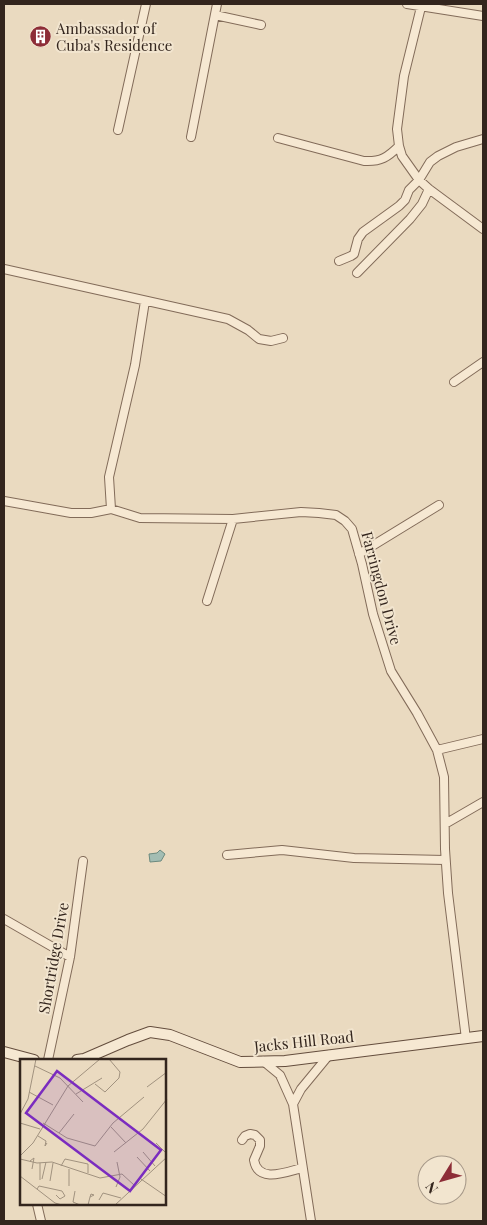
<svg xmlns="http://www.w3.org/2000/svg" width="487" height="1225" viewBox="0 0 487 1225" font-family="'Playfair Display',serif">
<style>
.water{fill:#a3bdb3;stroke:#6b8a7f}
.lines{fill:none;stroke-linecap:round;stroke-linejoin:round}
.street-casing{stroke:#826b59;stroke-width:10}
.secondary-casing{stroke:#644d3d;stroke-width:12}
.street{stroke:#f6e8d2;stroke-width:8}
.secondary{stroke:#f6e8d2;stroke-width:10}
.labels{text-anchor:middle;dominant-baseline:central;stroke-width:4;stroke-linejoin:round;paint-order:stroke}
.poi-label{font-size:15px;fill:#33251d;stroke:#f2e5cf;text-anchor:start}
.street-label{font-size:15px;fill:#33251d;stroke:#f2e5cf}
.inset-road{fill:none;stroke:#a1927f;stroke-width:1}
.view{fill:#7b2cbf;fill-opacity:0.15;stroke:#7b2cbf;stroke-width:2.5}
.inset-edge{fill:none;stroke:#33251d;stroke-width:2.5}
</style>
<rect width="100%" height="100%" fill="#eadac0"/>
<path class="water" d="M 160,850 L 165,854 L 161,861 L 150,862 L 149,854 L 157,853 Z"/>
<g class="lines">
<defs>
<path id="street" d="M 407,4 L 483,16
M 421,7 L 404,76 L 397,129 L 399,146 L 402,156 L 419,180 L 429,189 L 483,229
M 215,15 L 261,25
M 118,130 L 146,4
M 191,137 L 217,4
M 278,138 L 364,161 C 381,162 388,157 399,146
M 339,261 L 351,256 L 354,254 L 358,239 L 363,232 L 399,206 L 405,200 L 409,190 L 419,180 L 430,162 L 438,156 L 456,147 L 483,139
M 4,269 L 228,319 L 248,330 L 259,339 L 271,341 L 283,338
M 357,273 L 410,219 L 422,204 L 429,189
M 454,382 L 483,362
M 4,501 L 71,513 L 91,513 L 111,509 L 140,518 L 233,519 L 301,512 L 319,513 L 336,515 L 345,521 L 352,529 L 362,564 L 373,614 L 391,671 L 417,713 L 437,750 L 444,777 L 445,849 L 448,893 L 466,1039
M 111,509 L 109,477 L 135,365 L 145,301
M 359,554 L 439,505
M 207,601 L 233,519
M 437,750 L 483,739
M 445,824 L 483,802
M 227,855 L 282,850 L 354,858 L 445,860
M 4,919 L 70,957
M 48,1060 L 70,957 L 83,861
M 263,1061 L 280,1075 L 293,1104 L 311,1221
M 293,1104 L 301,1089 L 329,1055
M 242,1140 L 245,1136 L 250,1134 L 255,1135 L 260,1140 L 260,1146 L 254,1160 C 258,1184 286,1172 302,1168
M 37,1204 L 41,1221"/>
<path id="secondary" d="M 4,1052 L 34,1060
M 77,1060 L 84,1059 L 128,1040 L 150,1032 L 170,1035 L 240,1062 L 285,1061 L 483,1036"/>
</defs>
<use href="#street" class="street-casing"/>
<use href="#secondary" class="secondary-casing"/>
<use href="#street" class="street"/>
<use href="#secondary" class="secondary"/>
</g>
<defs>
<symbol id="building-disc" viewBox="-11 -11 22 22"><circle r="9.5" fill="#8d2d37" stroke="#f2e5cf"/><path d="M-4-6H4V6H1V3H-1V6H-4ZM-2.5-4.3h1.7v1.8h-1.7ZM.8-4.3h1.7v1.8H.8ZM-2.5-1h1.7V.8h-1.7ZM.8-1h1.7V.8H.8Z" fill="#fff"/></symbol>
</defs>
<g fill-rule="evenodd">
<use href="#building-disc" x="28" y="24" width="25" height="25"/>
</g>
<g class="labels">
<g class="poi-label">
<text x="56" y="28">Ambassador of<tspan x="56" dy="17">Cuba's Residence</tspan></text>
</g>
<g class="street-label">
<text transform="translate(382 588) rotate(75)">Farringdon Drive</text>
<text transform="translate(53 958) rotate(-80)">Shortridge Drive</text>
<text transform="translate(304 1041) rotate(-6)">Jacks Hill Road</text>
</g>
</g>
<g transform="translate(20 1059)">
<rect width="146" height="146" fill="#eadac0"/>
<path class="inset-road" d="M 15,7 L 40,19 L 63,43M 75,25 L 85,33 L 99,19 L 100,13 L 89,0M 127,28 L 147,13M 9,33 L 33,46M 56,35 L 82,19M 0,55 L 8,40 L 16,0M 0,64 L 20,70M 23,64 L 47,79 L 75,87 L 93,64 L 124,38M 91,68 L 106,84M 39,74 L 54,55M 18,77 L 26,82 L 25,87 L 27,84M 136,84 L 147,95M 94,93 L 123,70 L 147,40M 123,93 L 135,107M 0,97 L 13,84 L 48,27 L 80,0M 117,98 L 130,112M 0,100 L 17,104 L 32,103 L 80,119 L 102,115 L 114,126M 10,102 L 14,99 L 12,110M 41,107 L 45,100 L 68,105 L 68,114M 0,117 L 35,144 L 42,146M 22,120 L 26,103M 121,120 L 147,138M 20,121 L 20,104M 30,122 L 33,104M 49,127 L 49,110M 96,128 L 100,118 L 97,103M 17,130 L 19,127 L 42,132 L 45,137 L 40,140 L 36,136M 55,132 L 53,143 L 60,146M 79,141 L 83,134 L 101,139M 68,146 L 70,138 L 74,136 L 71,135 L 70,138M 95,146 L 147,98"/>
<path class="view" d="M 37,12 L 141,91 L 110,132 L 6,54 Z"/>
<rect width="146" height="146" class="inset-edge"/>
</g>
<rect width="487" height="1225" fill="none" stroke="#33251d" stroke-width="10"/>
<g transform="translate(442 1180) rotate(233)"><circle r="24" fill="#f2e5cf" stroke="#a69888"/>
<path d="M0-4L9 19L0 12L-9 19Z" fill="#8d2d37"/>
<text y="-8" font-size="14" font-weight="bold" text-anchor="middle" fill="#33251d">N</text>
</g>
</svg>
